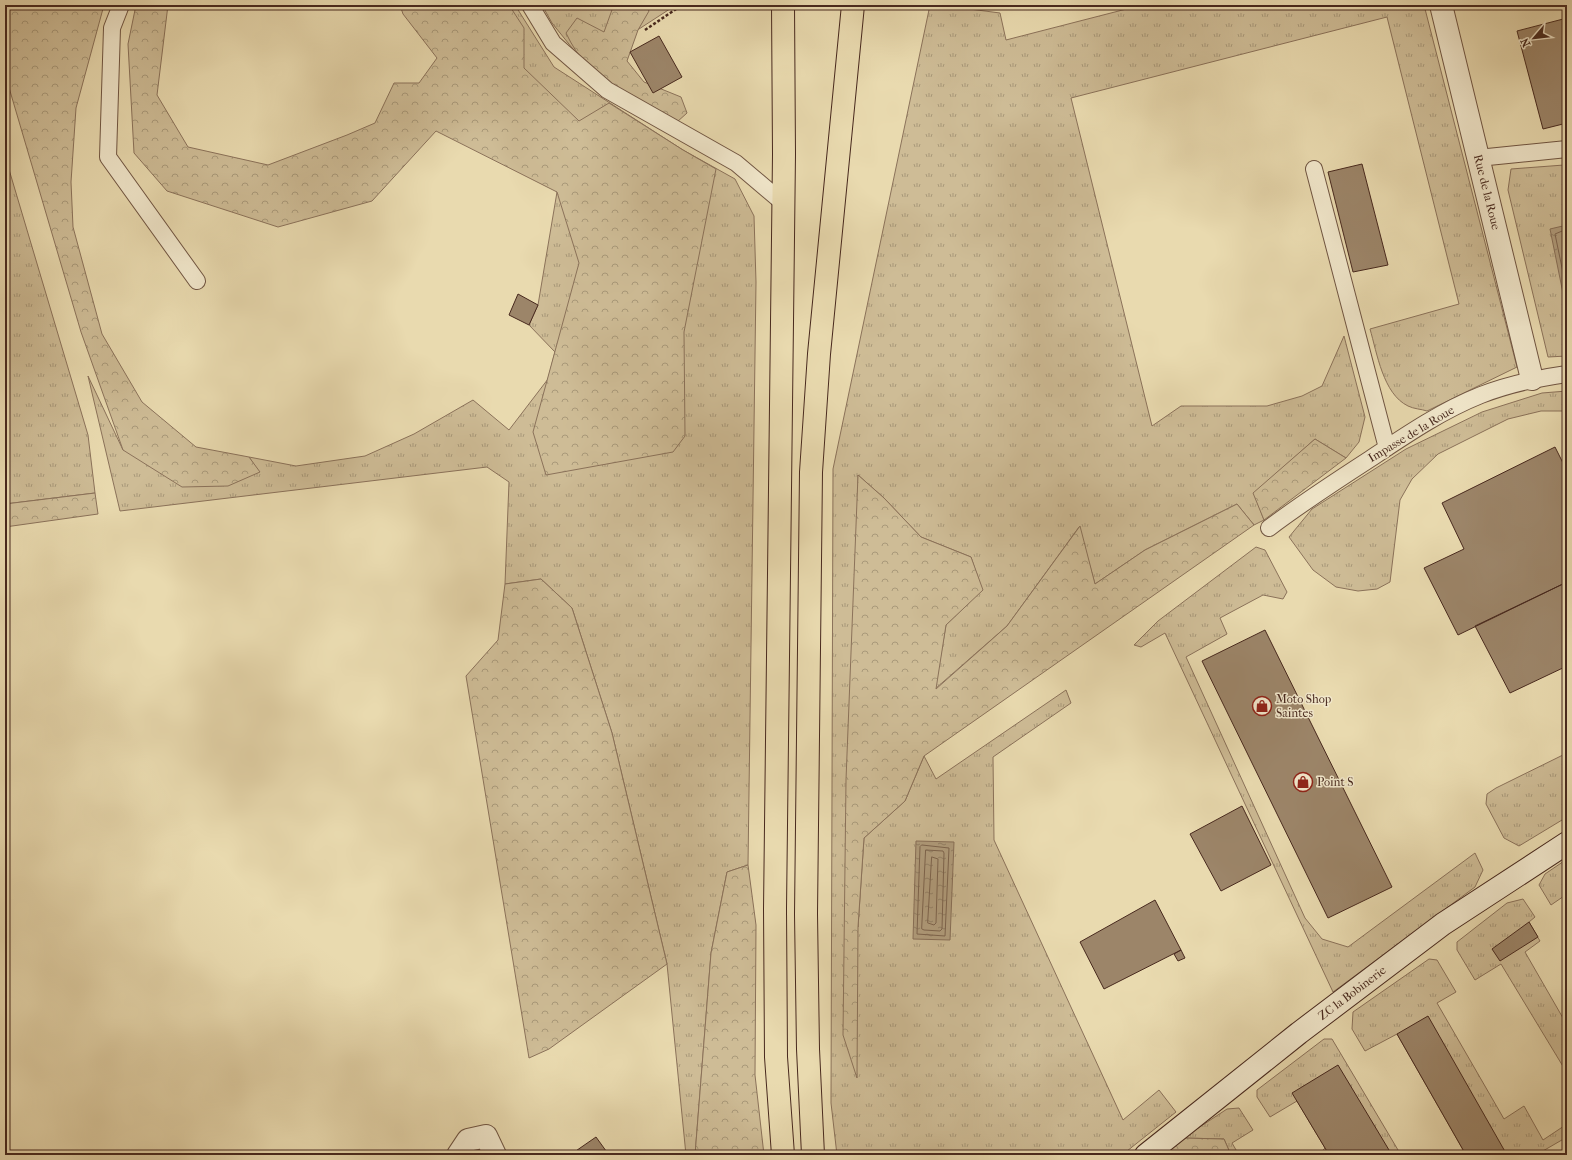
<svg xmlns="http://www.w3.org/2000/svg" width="1572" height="1160" viewBox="0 0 1572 1160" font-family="'IM FELL French Canon',serif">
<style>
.grass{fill:url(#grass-tufts);stroke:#8b725a}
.forest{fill:url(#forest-crowns);stroke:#8b725a}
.water{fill:url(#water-ripples);stroke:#886f58}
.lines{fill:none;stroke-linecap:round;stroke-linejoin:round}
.shore{stroke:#7d644e;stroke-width:1}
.building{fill:#9c8569;stroke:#48291e}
.lane-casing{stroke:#705542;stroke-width:18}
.street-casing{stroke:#705542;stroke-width:24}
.secondary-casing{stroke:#48291e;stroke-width:24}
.highway-casing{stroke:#48291e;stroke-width:24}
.path{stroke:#48291e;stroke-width:2.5;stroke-dasharray:3 2;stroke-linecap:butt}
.lane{stroke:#f1e7cb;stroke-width:16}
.street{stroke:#f1e7cb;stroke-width:22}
.secondary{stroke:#f1e7cb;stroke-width:22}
.highway{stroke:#e9daaf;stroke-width:22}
.labels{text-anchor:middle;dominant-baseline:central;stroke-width:3;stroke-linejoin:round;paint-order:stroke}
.street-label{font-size:12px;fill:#48291e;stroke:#f1e7cb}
.poi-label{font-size:12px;fill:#48291e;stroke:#f1e7cb;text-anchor:start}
</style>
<defs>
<pattern id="grass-tufts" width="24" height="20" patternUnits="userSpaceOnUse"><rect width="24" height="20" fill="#cebc96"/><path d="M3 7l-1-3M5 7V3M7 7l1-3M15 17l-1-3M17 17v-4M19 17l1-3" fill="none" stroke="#a9997a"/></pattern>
<pattern id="forest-crowns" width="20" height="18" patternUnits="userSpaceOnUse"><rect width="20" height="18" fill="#cebc96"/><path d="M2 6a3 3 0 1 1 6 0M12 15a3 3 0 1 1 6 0" fill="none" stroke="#a9997a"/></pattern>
<pattern id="water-ripples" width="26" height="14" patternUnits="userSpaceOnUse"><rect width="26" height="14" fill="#b29e7e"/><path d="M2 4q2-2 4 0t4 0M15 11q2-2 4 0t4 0" fill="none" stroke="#938167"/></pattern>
</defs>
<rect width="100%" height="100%" fill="#e9daaf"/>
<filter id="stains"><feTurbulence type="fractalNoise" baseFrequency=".005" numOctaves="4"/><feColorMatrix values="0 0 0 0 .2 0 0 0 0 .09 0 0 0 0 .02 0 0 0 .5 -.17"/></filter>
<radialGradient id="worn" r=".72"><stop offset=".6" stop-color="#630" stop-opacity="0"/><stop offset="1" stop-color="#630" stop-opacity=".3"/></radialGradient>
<path class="grass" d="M 440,5 L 515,5 L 554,67 L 683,150 L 735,179 L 754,216 L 756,282 L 748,865 L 727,872 L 711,953 L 695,1155 L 686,1155 L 667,964 L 612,733 L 572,608 L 541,579 L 505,584 L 509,482 L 487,467 L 120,511 L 88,376 L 123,450 L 259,472 L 249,457 L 296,466 L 365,456 L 414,434 L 473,400 L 509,430 L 548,379 L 555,352 L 529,325 L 538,305 L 557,192 Z
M 542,5 L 676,5 L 585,64 L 552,23 Z
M 930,5 L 963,5 L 962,8 L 1000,13 L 1006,40 L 1142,5 L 1424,5 L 1517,367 L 1427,411 C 1421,409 1414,409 1408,406 C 1383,394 1377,353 1370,329 L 1459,304 L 1387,17 L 1071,98 L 1152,426 L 1181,406 L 1267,406 L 1302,396 L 1322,386 L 1344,336 L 1365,417 L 1359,442 L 1346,458 L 1315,439 L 1254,493 L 1264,520 L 1254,525 L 1237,504 L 1145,550 L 1095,584 L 1079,527 L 1007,626 L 935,689 L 946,625 L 982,590 L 971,557 L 921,537 L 884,498 L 858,475 L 858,927 L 864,838 L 905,801 L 924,756 L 936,779 L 1066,690 L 1071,703 L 993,757 L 994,840 L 1123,1120 L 1159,1090 L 1176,1112 L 1122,1155 L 837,1155 L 831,1103 L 833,469 Z
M 5,156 L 88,435 L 95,493 L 5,504 Z
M 1564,165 L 1567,166 L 1567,356 L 1548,357 L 1508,190 L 1511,169 Z
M 1567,391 L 1567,411 L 1541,411 L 1508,419 L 1438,454 L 1412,479 L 1400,500 L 1390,582 L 1377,589 L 1358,591 L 1336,587 L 1313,570 L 1289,537 L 1312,509 L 1406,449 L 1482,412 L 1542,393 Z
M 1256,547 L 1265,550 L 1287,592 L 1283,599 L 1263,595 L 1220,618 L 1227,634 L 1186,657 L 1305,918 L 1322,939 L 1348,947 L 1475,853 L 1483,870 L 1475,887 L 1333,992 L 1165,633 L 1141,647 L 1134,645 L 1158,621 Z
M 1567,753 L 1567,817 L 1519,846 L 1504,838 L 1486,804 L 1487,794 L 1496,788 Z
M 1567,859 L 1567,894 L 1551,905 L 1539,885 L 1545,874 Z
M 1523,899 L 1535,917 L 1529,922 L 1540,941 L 1525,952 L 1567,1025 L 1567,1073 L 1501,964 L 1475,980 L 1457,950 L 1457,942 L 1507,903 Z
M 1429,959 L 1437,960 L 1456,992 L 1437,1003 L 1504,1119 L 1524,1106 L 1543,1140 L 1567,1124 L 1567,1137 L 1536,1155 L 1466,1155 L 1397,1034 L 1365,1051 L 1352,1029 L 1353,1012 Z
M 1324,1039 L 1332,1039 L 1401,1155 L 1318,1155 L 1325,1148 L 1297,1101 L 1270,1117 L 1257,1097 L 1257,1090 Z
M 1239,1108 L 1253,1130 L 1232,1143 L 1239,1155 L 1231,1155 L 1224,1139 L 1183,1138 L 1227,1109 Z"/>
<path class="forest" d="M 5,5 L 104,5 L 76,108 L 71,182 L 73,227 L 102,334 L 142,402 L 196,447 L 249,457 L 260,472 L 228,486 L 182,487 L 123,450 L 81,332 L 5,74 Z
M 136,5 L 168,5 L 157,95 L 188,147 L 268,165 L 347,135 L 375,123 L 394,83 L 419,83 L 437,58 L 403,14 L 400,5 L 509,5 L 524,28 L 524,68 L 579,121 L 609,103 L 683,150 L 716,169 L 684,332 L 685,436 L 673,452 L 546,475 L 533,432 L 579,263 L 557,192 L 436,131 L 372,201 L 278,227 L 167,191 L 134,153 L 128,44 Z
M 624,5 L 646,5 L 649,11 L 638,30 L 627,61 L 644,82 L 681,97 L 687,113 L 677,122 C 629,98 590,84 566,33 L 577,18 L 604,32 L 613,7 Z
M 1315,439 L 1346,458 L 1264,520 L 1253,493 Z
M 858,475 L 884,498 L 921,537 L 971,557 L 983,590 L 946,625 L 936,689 L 1007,626 L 1080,526 L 1095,584 L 1145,550 L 1237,504 L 1254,525 L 924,756 L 905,801 L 864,838 L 858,927 L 857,1078 L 843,1035 L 846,780 Z
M 95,493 L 98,514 L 5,527 L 5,504 Z
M 541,579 L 572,608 L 612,733 L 667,964 L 549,1049 L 529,1058 L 466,676 L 498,640 L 505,584 Z
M 748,865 L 756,925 L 755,1075 L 764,1155 L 695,1155 L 711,953 L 727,872 Z
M 1183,1138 L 1224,1139 L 1231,1155 L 1162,1155 Z"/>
<path class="water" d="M 1567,225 L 1567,313 L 1550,229 Z
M 916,841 L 954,842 L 950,940 L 913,939 Z"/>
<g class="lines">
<path class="shore" d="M 1567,229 L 1555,234 L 1567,292
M 922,845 L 949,848 L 945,936 L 917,934 L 920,847 Z
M 926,850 L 943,851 L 944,853 L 942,929 L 940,931 L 924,930 L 922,929 Z
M 932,857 L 938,859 L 936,923 L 934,925 L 928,923 Z"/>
</g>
<path class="building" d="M 1567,18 L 1567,123 L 1543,129 L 1517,31 Z
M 659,36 L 682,77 L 653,93 L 630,52 Z
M 1362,164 L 1388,265 L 1353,272 L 1328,172 Z
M 518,294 L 538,305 L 529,325 L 509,315 Z
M 1555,447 L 1567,471 L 1567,582 L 1458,635 L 1424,568 L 1464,549 L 1442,503 Z
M 1567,582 L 1567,666 L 1510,693 L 1475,626 Z
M 1265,630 L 1392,887 L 1328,918 L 1202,661 Z
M 1242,806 L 1271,865 L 1221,891 L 1190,834 Z
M 1155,900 L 1181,950 L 1104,989 L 1080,942 Z
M 1529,922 L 1538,937 L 1500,961 L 1492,949 Z
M 1181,950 L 1185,958 L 1178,961 L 1174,954 Z
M 1428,1016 L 1507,1155 L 1466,1155 L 1397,1034 Z
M 1338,1065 L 1392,1155 L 1329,1155 L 1325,1148 L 1292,1093 Z
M 596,1137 L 609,1155 L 570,1155 Z"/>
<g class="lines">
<defs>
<path id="lane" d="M 121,5 L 112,28 L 108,157 L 197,281
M 530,5 L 553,43 L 607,90 L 736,163 L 782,202
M 1478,158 L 1567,149
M 1314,169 L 1387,448
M 1269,528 C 1302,503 1336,481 1370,459 C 1406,435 1441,411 1481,395 C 1509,384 1538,378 1567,374"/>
<path id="street" d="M 1441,5 L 1532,379
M 458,1155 L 468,1140 L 486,1136 L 495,1155"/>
<path id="secondary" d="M 1146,1155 L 1299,1033 L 1443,924 L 1567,843"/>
<path id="highway" d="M 783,5 L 784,154 L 775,909 L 776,1057 L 783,1155
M 813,1155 L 808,1049 L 806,914 L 811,472 L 819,354 L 853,5"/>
</defs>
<use href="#lane" class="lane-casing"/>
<use href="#street" class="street-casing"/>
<use href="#secondary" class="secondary-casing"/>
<use href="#highway" class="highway-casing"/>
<path class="path" d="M 645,30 L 682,5"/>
<use href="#lane" class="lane"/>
<use href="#street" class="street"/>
<use href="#secondary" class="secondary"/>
<use href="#highway" class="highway"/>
</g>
<defs>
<symbol id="shop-ring" viewBox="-11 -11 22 22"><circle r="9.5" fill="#f1e7cb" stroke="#8f2418" stroke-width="1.5"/><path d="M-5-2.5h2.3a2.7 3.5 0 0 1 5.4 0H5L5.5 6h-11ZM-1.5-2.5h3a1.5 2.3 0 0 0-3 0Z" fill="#8f2418"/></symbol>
</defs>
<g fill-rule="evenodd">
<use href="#shop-ring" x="1251" y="695" width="22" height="22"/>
<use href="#shop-ring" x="1292" y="771" width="22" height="22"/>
</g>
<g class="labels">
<g class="street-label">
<text transform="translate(1487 192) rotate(76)">Rue de la Roue</text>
<text transform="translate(1411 434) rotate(-31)">Impasse de la Roue</text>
<text transform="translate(1352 993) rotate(-37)">ZC la Bobinerie</text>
</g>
<g class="poi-label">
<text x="1276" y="699">Moto Shop<tspan x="1276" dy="14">Saintes</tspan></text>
<text x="1317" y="782">Point S</text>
</g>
</g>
<rect width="1572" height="1160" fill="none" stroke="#e9daaf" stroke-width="20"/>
<rect x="6" y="6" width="1560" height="1148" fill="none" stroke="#48291e" stroke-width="2"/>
<rect x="10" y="10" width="1552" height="1140" fill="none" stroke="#48291e"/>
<g transform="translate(1534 38) rotate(242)" stroke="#f1e7cb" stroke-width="3" paint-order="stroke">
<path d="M0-3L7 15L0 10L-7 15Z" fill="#48291e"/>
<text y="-6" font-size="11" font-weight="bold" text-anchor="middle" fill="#48291e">N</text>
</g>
<rect width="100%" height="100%" filter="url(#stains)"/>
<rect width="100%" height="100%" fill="url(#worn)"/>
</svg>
